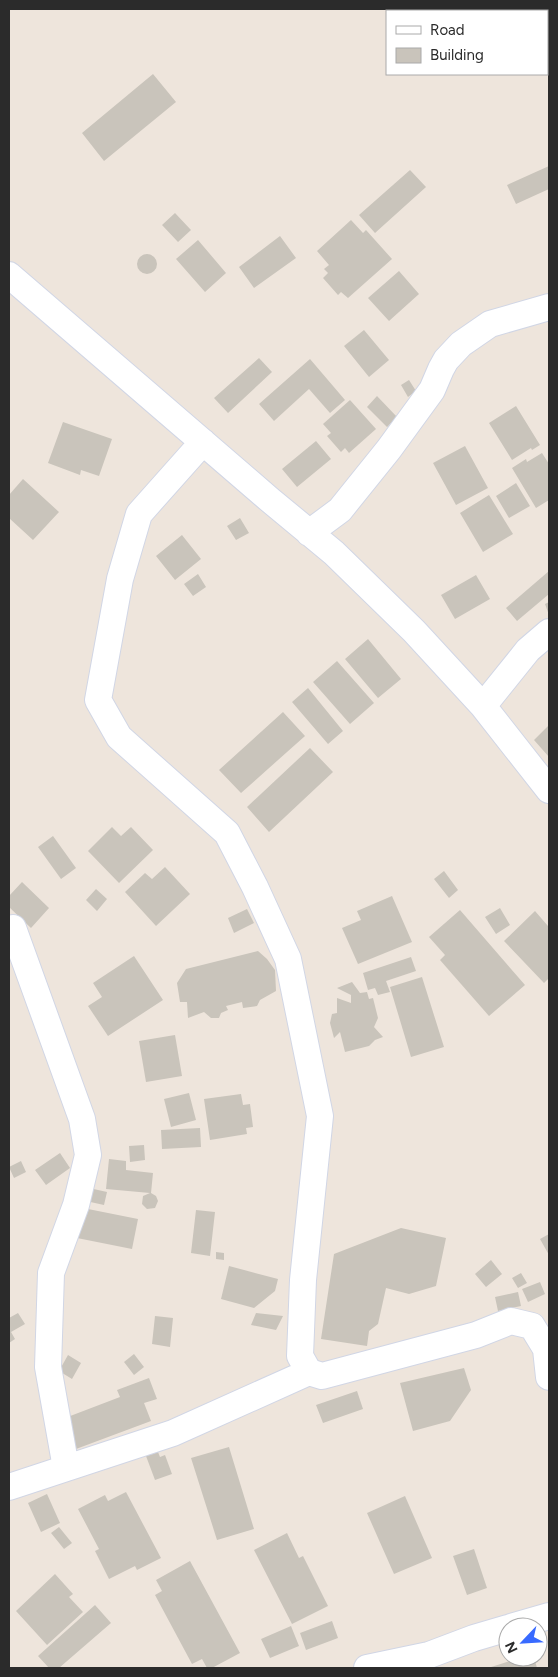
<svg xmlns="http://www.w3.org/2000/svg" width="558" height="1677" viewBox="0 0 558 1677" font-family="Figtree,sans-serif">
<style>
.building{fill:#c9c4bb}
.lines{fill:none;stroke-linecap:round;stroke-linejoin:round}
.minor-casing{stroke:#d1d6e5;stroke-width:28}
.minor{stroke:#fff;stroke-width:26}
</style>
<rect width="100%" height="100%" fill="#eee5dc"/>
<path class="building" d="M 153,74 L 176,102 L 104,161 L 82,133 Z
M 549,166 L 549,189 L 516,204 L 507,185 Z
M 410,170 L 426,187 L 375,233 L 359,215 Z
M 175,213 L 191,230 L 178,242 L 162,225 Z
M 351,220 L 363,233 L 366,230 L 392,259 L 348,298 L 341,292 L 338,295 L 323,278 L 328,273 L 324,269 L 329,265 L 317,251 Z
M 280,236 L 296,258 L 254,288 L 239,267 Z
M 198,240 L 226,273 L 205,292 L 176,259 Z
M137 264a10 10 0 1 1 20 0a10 10 0 1 1-20 0Z
M 399,271 L 419,294 L 389,321 L 368,298 Z
M 364,330 L 389,360 L 369,377 L 344,346 Z
M 259,358 L 272,372 L 228,413 L 214,398 Z
M 310,359 L 345,400 L 330,413 L 309,389 L 274,421 L 259,404 Z
M 409,380 L 416,391 L 408,397 L 401,385 Z
M 377,396 L 397,417 L 387,427 L 367,407 Z
M 350,400 L 376,429 L 349,453 L 345,448 L 341,452 L 327,436 L 331,433 L 323,424 Z
M 516,406 L 540,445 L 532,450 L 531,448 L 512,460 L 489,423 Z
M 63,422 L 112,439 L 99,476 L 81,470 L 80,475 L 48,463 Z
M 316,441 L 331,459 L 297,487 L 282,469 Z
M 465,446 L 488,488 L 456,505 L 433,463 Z
M 542,453 L 549,464 L 549,500 L 536,508 L 512,468 L 526,459 L 527,462 Z
M 23,479 L 59,512 L 33,540 L 9,518 L 9,495 Z
M 516,483 L 530,506 L 509,518 L 496,496 Z
M 489,495 L 513,534 L 483,552 L 460,513 Z
M 240,518 L 249,533 L 236,540 L 227,526 Z
M 182,535 L 201,559 L 175,580 L 156,556 Z
M 549,571 L 549,594 L 517,621 L 506,608 Z
M 198,574 L 206,587 L 193,596 L 184,584 Z
M 476,575 L 490,599 L 455,619 L 441,595 Z
M 549,602 L 549,615 L 545,604 Z
M 368,639 L 401,679 L 378,698 L 345,659 Z
M 337,661 L 374,703 L 350,724 L 313,682 Z
M 308,688 L 343,731 L 328,744 L 292,702 Z
M 283,712 L 305,736 L 241,793 L 219,770 Z
M 549,725 L 549,757 L 534,740 Z
M 310,748 L 333,772 L 269,832 L 247,807 Z
M 112,827 L 121,836 L 131,827 L 153,850 L 119,883 L 88,851 Z
M 53,836 L 76,868 L 61,879 L 38,847 Z
M 165,867 L 190,894 L 156,926 L 125,892 L 145,873 L 152,879 Z
M 444,871 L 458,890 L 449,898 L 434,879 Z
M 22,882 L 49,908 L 31,928 L 9,907 L 9,896 Z
M 96,889 L 107,899 L 97,911 L 86,900 Z
M 392,896 L 412,942 L 358,964 L 342,928 L 361,920 L 357,911 Z
M 500,908 L 510,925 L 496,934 L 485,917 Z
M 247,909 L 254,923 L 234,933 L 228,918 Z
M 460,910 L 525,985 L 489,1016 L 440,960 L 445,955 L 429,937 Z
M 535,911 L 548,926 L 549,925 L 549,978 L 544,983 L 504,941 Z
M 258,951 L 267,959 L 275,970 L 276,991 L 260,1000 L 257,1006 L 243,1008 L 242,1002 L 226,1006 L 228,1010 L 221,1013 L 219,1018 L 211,1018 L 204,1012 L 188,1018 L 187,1002 L 180,1002 L 177,983 L 186,969 Z
M 134,956 L 163,1000 L 108,1036 L 88,1006 L 102,997 L 93,983 Z
M 411,957 L 416,971 L 386,981 L 390,992 L 378,995 L 375,988 L 368,990 L 363,973 Z
M 422,977 L 444,1047 L 411,1057 L 390,987 Z
M 352,982 L 360,993 L 367,992 L 369,999 L 373,998 L 378,1018 L 374,1027 L 383,1037 L 375,1040 L 369,1046 L 345,1052 L 340,1032 L 334,1038 L 330,1023 L 332,1014 L 337,1013 L 337,998 L 351,1003 L 351,995 L 337,988 Z
M 175,1035 L 182,1076 L 146,1082 L 139,1041 Z
M 189,1093 L 196,1120 L 171,1127 L 164,1099 Z
M 241,1094 L 243,1105 L 250,1104 L 253,1127 L 246,1128 L 247,1134 L 210,1140 L 204,1099 Z
M 200,1128 L 201,1147 L 162,1149 L 161,1130 Z
M 144,1145 L 145,1160 L 130,1162 L 129,1146 Z
M 60,1153 L 70,1168 L 46,1185 L 35,1170 Z
M 109,1159 L 126,1161 L 126,1170 L 153,1173 L 151,1193 L 156,1196 L 158,1201 L 155,1208 L 147,1209 L 142,1204 L 143,1196 L 150,1193 L 106,1189 Z
M 21,1161 L 26,1172 L 14,1178 L 9,1167 Z
M 89,1188 L 107,1192 L 104,1205 L 86,1201 Z
M 83,1208 L 138,1219 L 132,1249 L 77,1238 Z
M 196,1210 L 215,1212 L 210,1256 L 191,1253 Z
M 401,1228 L 446,1238 L 436,1286 L 409,1294 L 386,1288 L 378,1324 L 369,1331 L 367,1346 L 321,1339 L 334,1254 Z
M 549,1234 L 549,1255 L 540,1239 Z
M 216,1252 L 224,1253 L 224,1260 L 216,1259 Z
M 491,1260 L 502,1274 L 486,1287 L 475,1274 Z
M 229,1266 L 278,1279 L 275,1291 L 254,1308 L 221,1299 Z
M 521,1273 L 527,1283 L 518,1288 L 512,1278 Z
M 540,1282 L 545,1294 L 528,1302 L 522,1289 Z
M 518,1292 L 521,1306 L 498,1311 L 495,1297 Z
M 18,1313 L 25,1324 L 11,1332 L 15,1339 L 9,1343 L 9,1318 Z
M 256,1313 L 283,1316 L 276,1330 L 251,1325 Z
M 155,1316 L 173,1318 L 170,1347 L 152,1344 Z
M 134,1354 L 144,1367 L 134,1375 L 124,1362 Z
M 68,1355 L 81,1363 L 72,1379 L 59,1371 Z
M 464,1368 L 471,1390 L 450,1421 L 413,1431 L 400,1383 Z
M 149,1378 L 157,1399 L 144,1403 L 151,1421 L 76,1449 L 65,1418 L 120,1397 L 117,1390 Z
M 357,1391 L 363,1409 L 323,1423 L 316,1405 Z
M 229,1447 L 254,1529 L 217,1540 L 191,1458 Z
M 158,1452 L 160,1457 L 165,1455 L 172,1474 L 155,1480 L 146,1456 Z
M 126,1492 L 161,1558 L 137,1570 L 135,1566 L 109,1579 L 95,1551 L 99,1549 L 78,1509 L 105,1495 L 108,1501 Z
M 47,1494 L 60,1523 L 41,1532 L 28,1503 Z
M 405,1496 L 432,1558 L 394,1574 L 367,1513 Z
M 59,1527 L 72,1543 L 64,1549 L 51,1533 Z
M 287,1533 L 299,1558 L 303,1556 L 328,1606 L 292,1624 L 254,1550 Z
M 474,1549 L 487,1588 L 467,1595 L 453,1556 Z
M 190,1561 L 240,1653 L 212,1668 L 207,1668 L 202,1659 L 192,1664 L 155,1595 L 162,1591 L 156,1580 Z
M 55,1574 L 73,1594 L 69,1597 L 83,1612 L 47,1645 L 16,1611 Z
M 95,1605 L 111,1623 L 59,1668 L 49,1668 L 38,1656 Z
M 332,1621 L 338,1638 L 306,1650 L 300,1633 Z
M 291,1626 L 299,1646 L 270,1658 L 261,1639 Z
M 522,1657 L 534,1657 L 537,1668 L 488,1668 Z"/>
<g class="lines">
<defs>
<path id="minor" d="M 9,275 L 270,500 L 334,553 L 414,631 L 483,706 L 549,790
M 203,442 L 139,514 L 120,579 L 98,700 L 119,737 L 227,833 L 255,887 L 288,959 L 320,1116 L 303,1280 L 300,1356 L 309,1372 L 322,1376 L 476,1335 L 511,1321 L 532,1326 L 546,1349 L 549,1377
M 309,533 L 340,510 L 389,449 L 432,390 L 441,369 L 446,360 L 461,344 L 490,324 L 549,307
M 483,706 L 528,650 L 549,632
M 13,928 L 82,1119 L 88,1155 L 76,1205 L 51,1273 L 48,1367 L 66,1468
M 9,1487 L 173,1433 L 309,1372
M 511,1627 L 549,1616
M 367,1668 L 429,1655 L 474,1638 L 508,1628"/>
</defs>
<use href="#minor" class="minor-casing"/>
<use href="#minor" class="minor"/>
</g>
<rect width="558" height="1677" fill="none" stroke="#2b2b2b" stroke-width="20"/>
<rect x="386" y="10" width="162" height="65" fill="#ffffff" stroke="#aaaaaa"/>
<rect x="396" y="26" width="25" height="8" fill="#ffffff" stroke="#aaaaaa"/>
<text x="430" y="35" font-size="15" fill="#2b2b2b">Road</text>
<rect x="396" y="48" width="25" height="15" fill="#c9c4bb" stroke="#aaaaaa"/>
<text x="430" y="60" font-size="15" fill="#2b2b2b">Building</text>
<g transform="translate(523 1642) rotate(245)"><circle r="24" fill="#ffffff" stroke="#aaaaaa"/>
<path d="M0-4L9 19L0 12L-9 19Z" fill="#386aff"/>
<text y="-8" font-size="14" font-weight="bold" text-anchor="middle" fill="#2b2b2b">N</text>
</g>
</svg>
